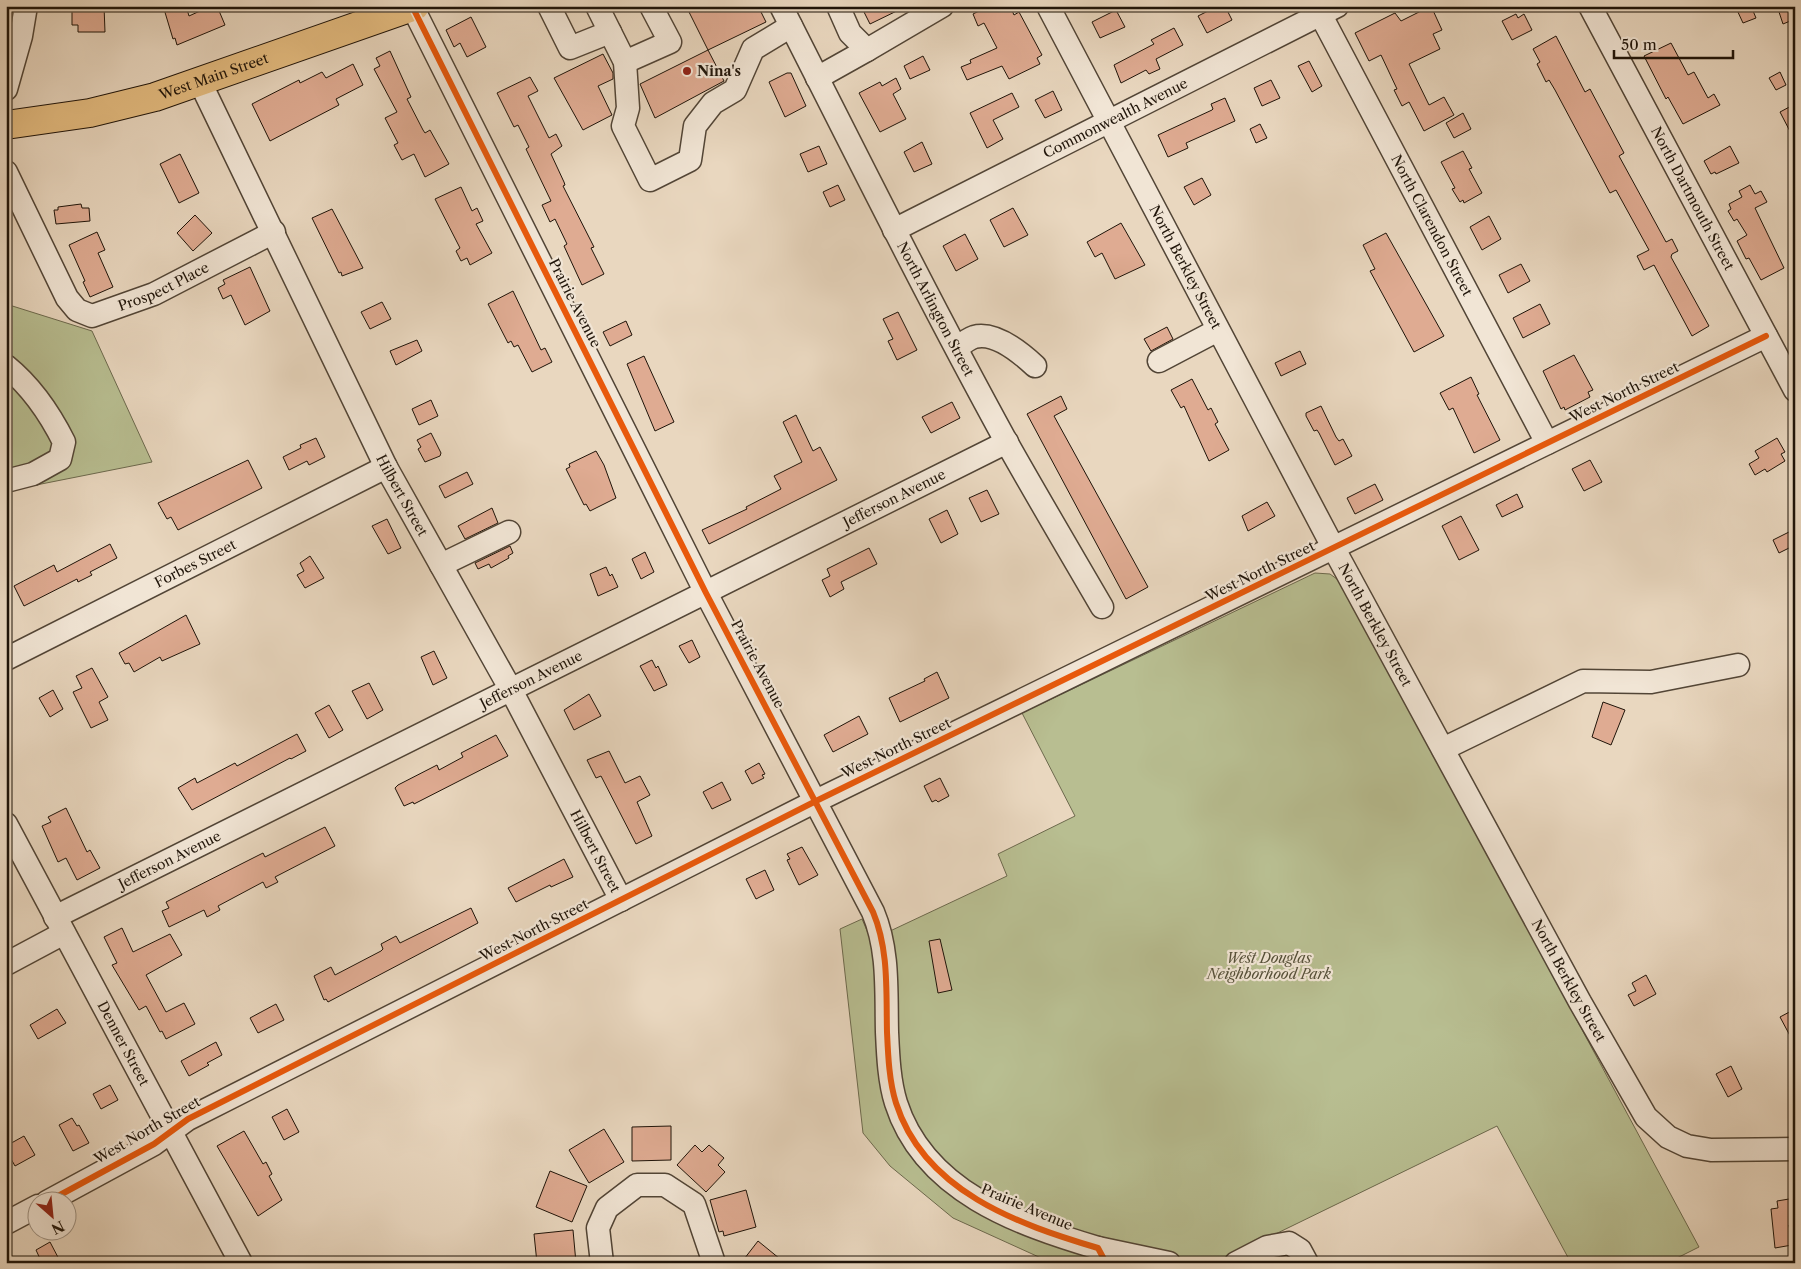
<svg xmlns="http://www.w3.org/2000/svg" width="1801" height="1269" viewBox="0 0 1801 1269" font-family="'Libre Caslon Text',serif">
<style>
.green{fill:#b8be91;stroke:#6c694d}
.building{fill:#dfab92;stroke:#1f1409}
.lines{fill:none;stroke-linecap:round;stroke-linejoin:round}
.minor-casing{stroke:#524536;stroke-width:25}
.major-casing{stroke:#1f1409;stroke-width:30}
.minor{stroke:#f1e5d5;stroke-width:22}
.major{stroke:#e4bc80;stroke-width:28}
.cycleway-casing{stroke:#f1e5d5;stroke-width:9}
.cycleway{stroke:#e8590c;stroke-width:6}
.poi-dot{fill:#8f2418;stroke:#f1e5d5;stroke-width:2}
.labels{text-anchor:middle;dominant-baseline:central;stroke-width:4.5;stroke-linejoin:round;paint-order:stroke}
.poi-label{font-size:14px;font-weight:bold;fill:#1f1409;stroke:#f1e5d5;text-anchor:start}
.street-label{font-size:14px;fill:#1f1409;stroke:#f1e5d5}
.park-label{font-size:14px;font-style:italic;fill:#555039;stroke:#f1e5d5}
</style>
<rect width="100%" height="100%" fill="#e9d7bf"/>
<filter id="stains"><feTurbulence type="fractalNoise" baseFrequency=".004" numOctaves="4"/><feColorMatrix values="0 0 0 0 .2 0 0 0 0 .09 0 0 0 0 .02 0 0 0 .5 -.17"/></filter>
<radialGradient id="worn" r=".72"><stop offset=".6" stop-color="#630" stop-opacity="0"/><stop offset="1" stop-color="#630" stop-opacity=".3"/></radialGradient>
<path class="green" d="M 6,304 L 92,331 L 152,462 L 6,491 Z
M 1315,573 L 1330,574 L 1341,582 L 1699,1247 L 1667,1263 L 1571,1263 L 1497,1126 L 1216,1263 L 1047,1263 L 1041,1258 L 953,1218 L 890,1166 L 863,1133 L 840,929 L 862,919 L 871,940 L 1007,876 L 998,854 L 1075,816 L 1022,713 Z"/>
<path class="building" d="M 72,6 L 104,6 L 105,32 L 78,32 L 78,25 L 72,25 Z
M 174,6 L 186,6 L 189,16 L 211,6 L 217,6 L 225,25 L 177,45 L 175,38 L 173,39 L 164,9 Z
M 686,6 L 758,6 L 766,22 L 708,50 Z
M 861,6 L 907,6 L 870,24 Z
M 976,6 L 1010,6 L 1014,15 L 1019,12 L 1042,55 L 1037,58 L 1040,64 L 1009,79 L 1002,66 L 967,80 L 961,67 L 971,63 L 970,60 L 997,48 L 984,23 L 978,26 L 973,14 L 979,11 Z
M 1218,6 L 1225,6 L 1232,20 L 1207,33 L 1198,16 Z
M 1431,6 L 1442,30 L 1433,34 L 1440,49 L 1409,64 L 1429,105 L 1444,97 L 1454,115 L 1424,131 L 1409,102 L 1402,106 L 1394,90 L 1397,89 L 1381,55 L 1369,61 L 1355,33 L 1395,13 L 1401,21 Z
M 1746,6 L 1751,6 L 1756,18 L 1743,23 L 1737,10 Z
M 1777,6 L 1795,6 L 1795,19 L 1783,24 Z
M 1116,10 L 1125,27 L 1100,38 L 1092,22 Z
M 1516,14 L 1518,18 L 1524,14 L 1532,30 L 1512,40 L 1502,21 Z
M 471,17 L 486,47 L 467,57 L 460,43 L 454,47 L 446,30 Z
M 1174,28 L 1183,45 L 1156,59 L 1160,69 L 1149,74 L 1146,70 L 1121,83 L 1114,65 L 1154,44 L 1151,40 Z
M 1556,36 L 1585,92 L 1590,89 L 1624,153 L 1619,156 L 1666,242 L 1672,239 L 1678,251 L 1672,254 L 1671,257 L 1709,326 L 1692,336 L 1654,265 L 1644,270 L 1637,256 L 1649,250 L 1616,190 L 1610,193 L 1555,90 L 1549,80 L 1546,82 L 1537,64 L 1540,62 L 1533,49 Z
M 1671,43 L 1688,75 L 1694,72 L 1708,98 L 1714,94 L 1720,105 L 1683,124 L 1668,97 L 1666,99 L 1644,56 Z
M 708,50 L 724,81 L 655,118 L 640,84 Z
M 390,51 L 411,97 L 407,99 L 423,130 L 425,133 L 430,130 L 449,164 L 425,177 L 414,154 L 402,160 L 394,145 L 398,143 L 385,118 L 397,112 L 374,69 L 380,66 L 376,58 Z
M 603,54 L 613,73 L 613,79 L 598,86 L 612,115 L 583,130 L 554,78 Z
M 923,56 L 930,70 L 910,79 L 904,66 Z
M 1309,61 L 1322,86 L 1312,92 L 1298,66 Z
M 353,64 L 363,85 L 336,99 L 339,105 L 270,141 L 252,104 L 299,80 L 300,83 L 322,72 L 326,78 Z
M 1780,72 L 1786,85 L 1776,90 L 1769,78 Z
M 787,73 L 791,73 L 806,106 L 785,117 L 769,82 Z
M 530,77 L 538,91 L 528,96 L 549,138 L 556,134 L 562,146 L 551,154 L 564,182 L 565,185 L 563,186 L 594,247 L 591,248 L 604,274 L 582,285 L 564,246 L 567,244 L 555,219 L 550,222 L 542,205 L 551,201 L 526,149 L 529,147 L 518,125 L 514,127 L 497,93 Z
M 896,78 L 901,89 L 893,94 L 906,119 L 880,132 L 859,93 L 880,82 L 882,86 Z
M 1271,80 L 1280,98 L 1262,106 L 1254,88 Z
M 1053,91 L 1062,110 L 1045,118 L 1035,100 Z
M 1012,93 L 1019,107 L 993,120 L 1003,139 L 987,148 L 970,113 Z
M 1225,98 L 1235,121 L 1186,143 L 1188,148 L 1168,157 L 1158,135 L 1212,110 L 1213,109 L 1211,104 Z
M 1795,104 L 1795,141 L 1780,112 Z
M 1463,113 L 1471,129 L 1454,138 L 1446,123 Z
M 1260,124 L 1267,138 L 1256,143 L 1250,129 Z
M 922,142 L 932,164 L 914,172 L 904,152 Z
M 819,146 L 827,164 L 808,172 L 800,154 Z
M 1730,146 L 1739,163 L 1716,174 L 1715,172 L 1711,174 L 1704,161 Z
M 1463,151 L 1472,168 L 1469,169 L 1482,193 L 1464,203 L 1463,200 L 1460,202 L 1452,189 L 1455,188 L 1441,162 Z
M 180,154 L 199,193 L 179,203 L 160,164 Z
M 1202,178 L 1211,195 L 1194,205 L 1184,187 Z
M 838,185 L 845,200 L 830,207 L 823,192 Z
M 1750,185 L 1755,194 L 1761,191 L 1767,202 L 1755,208 L 1784,268 L 1761,280 L 1749,258 L 1746,259 L 1737,241 L 1747,235 L 1737,219 L 1734,221 L 1728,211 L 1731,209 L 1729,204 L 1742,197 L 1739,191 Z
M 461,187 L 472,211 L 477,208 L 483,221 L 476,224 L 492,253 L 470,265 L 467,258 L 461,261 L 456,251 L 460,248 L 435,199 Z
M 81,204 L 82,208 L 89,208 L 90,221 L 56,224 L 54,210 L 58,210 L 58,207 Z
M 1013,208 L 1028,235 L 1004,247 L 990,220 Z
M 332,209 L 363,268 L 342,276 L 341,272 L 339,273 L 312,218 Z
M 195,215 L 212,233 L 193,251 L 177,233 Z
M 1489,216 L 1501,239 L 1482,250 L 1470,227 Z
M 1121,223 L 1145,265 L 1115,279 L 1102,253 L 1095,257 L 1087,242 Z
M 97,232 L 105,250 L 98,253 L 113,287 L 90,297 L 83,282 L 85,281 L 69,245 Z
M 1386,233 L 1444,336 L 1414,352 L 1370,271 L 1375,269 L 1363,245 Z
M 965,234 L 978,259 L 956,271 L 943,246 Z
M 1521,264 L 1530,281 L 1508,293 L 1499,275 Z
M 250,267 L 270,311 L 245,325 L 231,295 L 223,299 L 218,288 L 225,284 L 223,280 Z
M 513,291 L 541,350 L 545,348 L 552,362 L 532,372 L 518,345 L 514,347 L 511,341 L 508,343 L 488,304 Z
M 382,302 L 391,319 L 370,329 L 361,312 Z
M 1540,304 L 1550,324 L 1523,338 L 1513,318 Z
M 898,312 L 917,350 L 897,360 L 888,341 L 893,339 L 883,319 Z
M 626,321 L 632,335 L 610,346 L 603,332 Z
M 1167,327 L 1173,339 L 1151,351 L 1144,339 Z
M 417,340 L 422,351 L 396,365 L 390,351 Z
M 1300,351 L 1306,364 L 1281,376 L 1275,363 Z
M 1574,355 L 1593,390 L 1588,392 L 1590,397 L 1565,410 L 1564,407 L 1561,409 L 1543,371 Z
M 644,356 L 674,422 L 655,431 L 627,364 Z
M 1471,377 L 1479,394 L 1477,395 L 1500,440 L 1474,453 L 1453,408 L 1449,410 L 1440,393 Z
M 1192,379 L 1208,410 L 1211,408 L 1218,422 L 1215,424 L 1229,450 L 1209,461 L 1184,406 L 1181,408 L 1171,390 Z
M 1061,396 L 1067,409 L 1054,416 L 1148,587 L 1126,599 L 1027,414 Z
M 431,400 L 438,416 L 419,425 L 412,409 Z
M 952,402 L 960,418 L 931,433 L 922,417 Z
M 1321,406 L 1336,437 L 1339,441 L 1343,439 L 1352,456 L 1335,465 L 1319,433 L 1317,430 L 1314,431 L 1306,416 L 1306,413 Z
M 796,415 L 813,451 L 820,447 L 837,480 L 709,544 L 702,530 L 747,509 L 746,507 L 781,489 L 774,476 L 802,462 L 783,422 Z
M 431,433 L 441,453 L 440,456 L 425,462 L 418,449 L 421,447 L 417,440 Z
M 316,438 L 325,457 L 309,465 L 307,461 L 289,470 L 283,457 L 301,448 L 300,445 Z
M 1777,438 L 1785,452 L 1781,454 L 1785,461 L 1767,472 L 1765,469 L 1755,475 L 1749,464 L 1759,458 L 1755,451 Z
M 596,451 L 604,465 L 616,498 L 590,511 L 586,504 L 584,505 L 566,469 L 570,467 L 569,464 Z
M 248,460 L 262,488 L 178,530 L 171,517 L 167,519 L 158,503 Z
M 1590,460 L 1602,482 L 1584,491 L 1572,469 Z
M 467,472 L 473,484 L 445,498 L 439,486 Z
M 1375,484 L 1383,500 L 1355,514 L 1347,498 Z
M 987,490 L 999,514 L 981,522 L 969,498 Z
M 1517,494 L 1523,507 L 1502,517 L 1496,505 Z
M 1267,502 L 1275,516 L 1248,531 L 1242,516 Z
M 492,508 L 498,523 L 465,539 L 458,526 Z
M 947,510 L 958,534 L 941,543 L 929,519 Z
M 1461,516 L 1479,550 L 1459,560 L 1442,526 Z
M 387,519 L 401,548 L 388,554 L 372,526 Z
M 1795,529 L 1795,545 L 1779,553 L 1773,540 Z
M 110,544 L 117,558 L 90,572 L 92,575 L 78,582 L 77,579 L 24,606 L 14,586 L 54,565 L 57,572 Z
M 510,546 L 513,553 L 508,556 L 509,558 L 491,568 L 489,564 L 478,569 L 475,563 Z
M 869,548 L 877,564 L 841,582 L 844,589 L 830,597 L 822,580 L 830,576 L 827,569 Z
M 645,552 L 654,572 L 641,579 L 632,559 Z
M 310,556 L 324,578 L 305,588 L 297,575 L 304,571 L 300,563 Z
M 606,567 L 610,576 L 612,574 L 618,587 L 598,596 L 590,574 Z
M 186,615 L 200,644 L 162,661 L 160,657 L 134,672 L 129,663 L 125,664 L 119,653 Z
M 692,640 L 700,657 L 689,663 L 679,646 Z
M 434,651 L 447,678 L 433,685 L 421,657 Z
M 652,660 L 656,668 L 658,666 L 667,685 L 654,691 L 640,666 Z
M 92,668 L 108,697 L 99,702 L 108,720 L 91,728 L 73,692 L 82,688 L 76,676 Z
M 937,672 L 949,698 L 900,722 L 889,698 L 925,681 L 924,679 Z
M 369,683 L 383,710 L 367,719 L 352,691 Z
M 53,690 L 63,709 L 50,717 L 39,698 Z
M 589,694 L 601,716 L 574,730 L 564,710 Z
M 1603,702 L 1625,710 L 1611,745 L 1592,737 Z
M 329,705 L 343,730 L 329,738 L 315,713 Z
M 859,716 L 868,734 L 833,752 L 824,735 Z
M 297,734 L 306,751 L 291,759 L 290,758 L 192,810 L 178,788 L 195,778 L 197,783 L 235,763 L 237,766 Z
M 496,735 L 508,756 L 414,804 L 413,802 L 404,806 L 395,788 L 398,785 L 437,765 L 439,770 L 463,757 L 461,753 Z
M 609,751 L 625,783 L 640,776 L 650,795 L 637,802 L 652,836 L 636,844 L 601,776 L 596,778 L 587,760 Z
M 759,763 L 765,774 L 762,775 L 764,778 L 752,784 L 745,771 Z
M 940,778 L 949,796 L 938,802 L 936,800 L 932,802 L 924,786 Z
M 722,782 L 731,800 L 712,809 L 703,792 Z
M 66,808 L 87,852 L 90,850 L 100,868 L 77,880 L 66,858 L 58,862 L 42,826 L 51,822 L 48,817 Z
M 325,827 L 335,846 L 275,877 L 278,882 L 266,888 L 263,882 L 218,906 L 220,910 L 207,917 L 204,910 L 169,927 L 162,911 L 169,908 L 166,902 L 263,853 L 265,857 Z
M 802,847 L 818,875 L 799,885 L 787,860 L 790,859 L 787,854 Z
M 564,859 L 573,877 L 551,887 L 550,885 L 516,902 L 508,888 Z
M 765,870 L 774,890 L 756,899 L 746,879 Z
M 471,908 L 478,923 L 328,1002 L 326,999 L 324,1000 L 314,976 L 331,967 L 335,975 L 381,951 L 383,949 L 381,944 L 396,936 L 400,943 Z
M 122,928 L 133,952 L 170,934 L 182,955 L 146,975 L 166,1012 L 184,1003 L 195,1024 L 166,1039 L 162,1031 L 160,1032 L 146,1006 L 139,1010 L 112,965 L 117,963 L 104,937 Z
M 940,939 L 952,990 L 938,993 L 929,941 Z
M 1646,975 L 1656,994 L 1634,1006 L 1628,995 L 1636,991 L 1632,983 Z
M 276,1004 L 284,1020 L 258,1033 L 250,1018 Z
M 57,1009 L 66,1023 L 38,1039 L 30,1025 Z
M 1795,1009 L 1795,1045 L 1780,1017 Z
M 216,1042 L 222,1055 L 207,1063 L 209,1065 L 189,1076 L 181,1061 Z
M 1731,1066 L 1742,1089 L 1728,1097 L 1716,1074 Z
M 110,1085 L 118,1100 L 101,1109 L 93,1094 Z
M 287,1109 L 299,1132 L 284,1140 L 272,1117 Z
M 72,1118 L 77,1126 L 79,1125 L 89,1143 L 73,1151 L 59,1125 Z
M 671,1126 L 671,1160 L 632,1161 L 632,1127 Z
M 604,1129 L 624,1162 L 589,1183 L 569,1150 Z
M 244,1131 L 263,1164 L 266,1162 L 272,1174 L 269,1176 L 282,1200 L 258,1216 L 217,1146 Z
M 24,1136 L 35,1155 L 15,1166 L 6,1150 L 6,1146 Z
M 695,1145 L 702,1152 L 709,1145 L 724,1158 L 718,1165 L 725,1172 L 706,1192 L 677,1165 Z
M 550,1171 L 587,1186 L 572,1222 L 536,1207 Z
M 746,1190 L 756,1227 L 724,1236 L 723,1231 L 719,1232 L 710,1200 Z
M 1795,1198 L 1795,1224 L 1789,1225 L 1792,1245 L 1775,1248 L 1771,1209 L 1778,1208 L 1777,1201 Z
M 573,1230 L 576,1263 L 537,1263 L 534,1234 Z
M 758,1241 L 785,1263 L 741,1263 Z
M 50,1242 L 61,1263 L 42,1263 L 36,1250 Z"/>
<g class="lines">
<defs>
<g id="minor">
<path d="M 412,6 L 706,593 L 873,912 C 889,950 886,991 887,1032 C 888,1054 889,1081 896,1103 C 924,1191 1017,1224 1098,1248 L 1106,1263"/>
<path d="M 549,6 L 570,48 L 610,32"/>
<path d="M 597,6 L 625,62 L 628,108 L 623,126 L 650,180 L 690,160 L 695,126 L 713,103 L 735,90 L 753,49 L 791,26"/>
<path id="s1" d="M 781,6 C 855,152 928,299 1007,443 C 1038,498 1070,552 1102,607"/>
<path d="M 838,6 L 850,33 L 867,50 L 942,6"/>
<path id="s2" d="M 1048,6 L 1334,549 L 1580,1002 L 1646,1117 L 1668,1137 L 1687,1146 L 1711,1150 L 1795,1149"/>
<path id="s3" d="M 1316,6 L 1547,443"/>
<path id="s4" d="M 1590,6 L 1795,390"/>
<path d="M 625,62 L 670,42 L 651,6"/>
<path d="M 817,78 L 867,50"/>
<path id="s5" d="M 200,82 L 386,467 L 511,690 L 621,900"/>
<path d="M 6,89 L 21,36 L 26,6"/>
<path id="s6" d="M 6,172 L 67,298 L 77,310 L 92,316 L 154,294 L 274,232"/>
<path id="s7" d="M 894,230 L 1337,6"/>
<path d="M 957,348 C 962,344 968,339 974,337 C 995,331 1021,353 1035,366"/>
<path d="M 1159,361 L 1218,330"/>
<path d="M 6,366 C 32,387 49,412 64,442 L 60,459 L 33,474 L 6,481"/>
<path d="M 441,565 L 509,532"/>
<path id="s8" d="M 6,659 L 386,467"/>
<path d="M 1443,749 L 1583,681 L 1651,682 L 1738,665"/>
<path id="s9" d="M 6,824 L 241,1263"/>
<path id="s10" d="M 55,917 L 1007,442"/>
<path d="M 6,964 L 64,933"/>
<path d="M 47,1202 L 154,1144 L 188,1119 L 816,801 L 1766,336"/>
<path d="M 6,1223 L 38,1206"/>
<path d="M 1098,1248 L 1169,1263"/>
<path d="M 602,1263 L 598,1228 L 607,1208 L 637,1185 L 665,1185 L 694,1204 L 714,1263"/>
<path d="M 1236,1263 L 1267,1247 L 1289,1243 L 1300,1250 L 1307,1263"/>
</g>
<g id="major">
<path id="s11" d="M 6,125 L 90,113 L 155,97 L 415,6"/>
</g>
</defs>
<use href="#minor" class="minor-casing"/>
<use href="#major" class="major-casing"/>
<use href="#minor" class="minor"/>
<use href="#major" class="major"/>
<defs>
<path id="cycleway" d="M 412,6 L 706,593 L 873,912 C 889,950 886,991 887,1032 C 888,1054 889,1081 896,1103 C 924,1191 1017,1224 1098,1248 L 1106,1263
M 47,1202 L 154,1144 L 188,1119 L 816,801 L 1766,336"/>
</defs>
<use href="#cycleway" class="cycleway-casing"/>
<use href="#cycleway" class="cycleway"/>
</g>
<circle class="poi-dot" cx="687" cy="71" r="5"/>
<g class="labels">
<g class="poi-label">
<text x="697" y="71">Nina's</text>
</g>
<g class="street-label">
<text stroke="none"><textPath href="#s11" startOffset="214">West Main Street</textPath></text>
<text stroke="none"><textPath href="#s7" startOffset="248">Commonwealth Avenue</textPath></text>
<text stroke="none"><textPath href="#s4" startOffset="218">North Dartmouth Street</textPath></text>
<text stroke="none"><textPath href="#s3" startOffset="248">North Clarendon Street</textPath></text>
<text stroke="none"><textPath href="#s2" startOffset="295">North Berkley Street</textPath></text>
<text stroke="none"><textPath href="#s6" startOffset="249">Prospect Place</textPath></text>
<text transform="translate(575 303) rotate(63)">Prairie Avenue</text>
<text stroke="none"><textPath href="#s1" startOffset="340">North Arlington Street</textPath></text>
<text transform="translate(1624 392) rotate(-26)">West North Street</text>
<text stroke="none"><textPath href="#s5" startOffset="460">Hilbert Street</textPath></text>
<text stroke="none"><textPath href="#s10" startOffset="938">Jefferson Avenue</textPath></text>
<text stroke="none"><textPath href="#s8" startOffset="212">Forbes Street</textPath></text>
<text transform="translate(1260 571) rotate(-26)">West North Street</text>
<text stroke="none"><textPath href="#s2" startOffset="700">North Berkley Street</textPath></text>
<text transform="translate(758 664) rotate(62)">Prairie Avenue</text>
<text stroke="none"><textPath href="#s10" startOffset="532">Jefferson Avenue</textPath></text>
<text transform="translate(896 748) rotate(-26)">West North Street</text>
<text stroke="none"><textPath href="#s5" startOffset="865">Hilbert Street</textPath></text>
<text stroke="none"><textPath href="#s10" startOffset="128">Jefferson Avenue</textPath></text>
<text transform="translate(534 930) rotate(-27)">West North Street</text>
<text stroke="none"><textPath href="#s2" startOffset="1105">North Berkley Street</textPath></text>
<text stroke="none"><textPath href="#s9" startOffset="249">Denner Street</textPath></text>
<text transform="translate(147 1130) rotate(-30)">West North Street</text>
<text transform="translate(1027 1207) rotate(23)">Prairie Avenue</text>
</g>
<g class="park-label">
<text x="1269" y="958">West Douglas<tspan x="1269" dy="16">Neighborhood Park</tspan></text>
</g>
</g>
<rect width="1801" height="1269" fill="none" stroke="#e9d7bf" stroke-width="25"/>
<rect x="8" y="8" width="1786" height="1254" fill="none" stroke="#1f1409" stroke-width="2.5"/>
<rect x="12" y="12" width="1776" height="1244" fill="none" stroke="#1f1409"/>
<g transform="translate(52 1216) rotate(153)"><circle r="24" fill="#f1e5d5" stroke="#9d9183"/>
<path d="M0-4L9 19L0 12L-9 19Z" fill="#8f2418"/>
<text y="-8" font-size="14" font-weight="bold" text-anchor="middle" fill="#1f1409">N</text>
</g>
<path d="M1614 50v8h119v-8" fill="none" stroke="#1f1409" stroke-width="2.5"/>
<text x="1621" y="50" font-size="15" fill="#1f1409" stroke="#f1e5d5" stroke-width="4" paint-order="stroke">50 m</text>
<rect width="100%" height="100%" filter="url(#stains)"/>
<rect width="100%" height="100%" fill="url(#worn)"/>
</svg>
